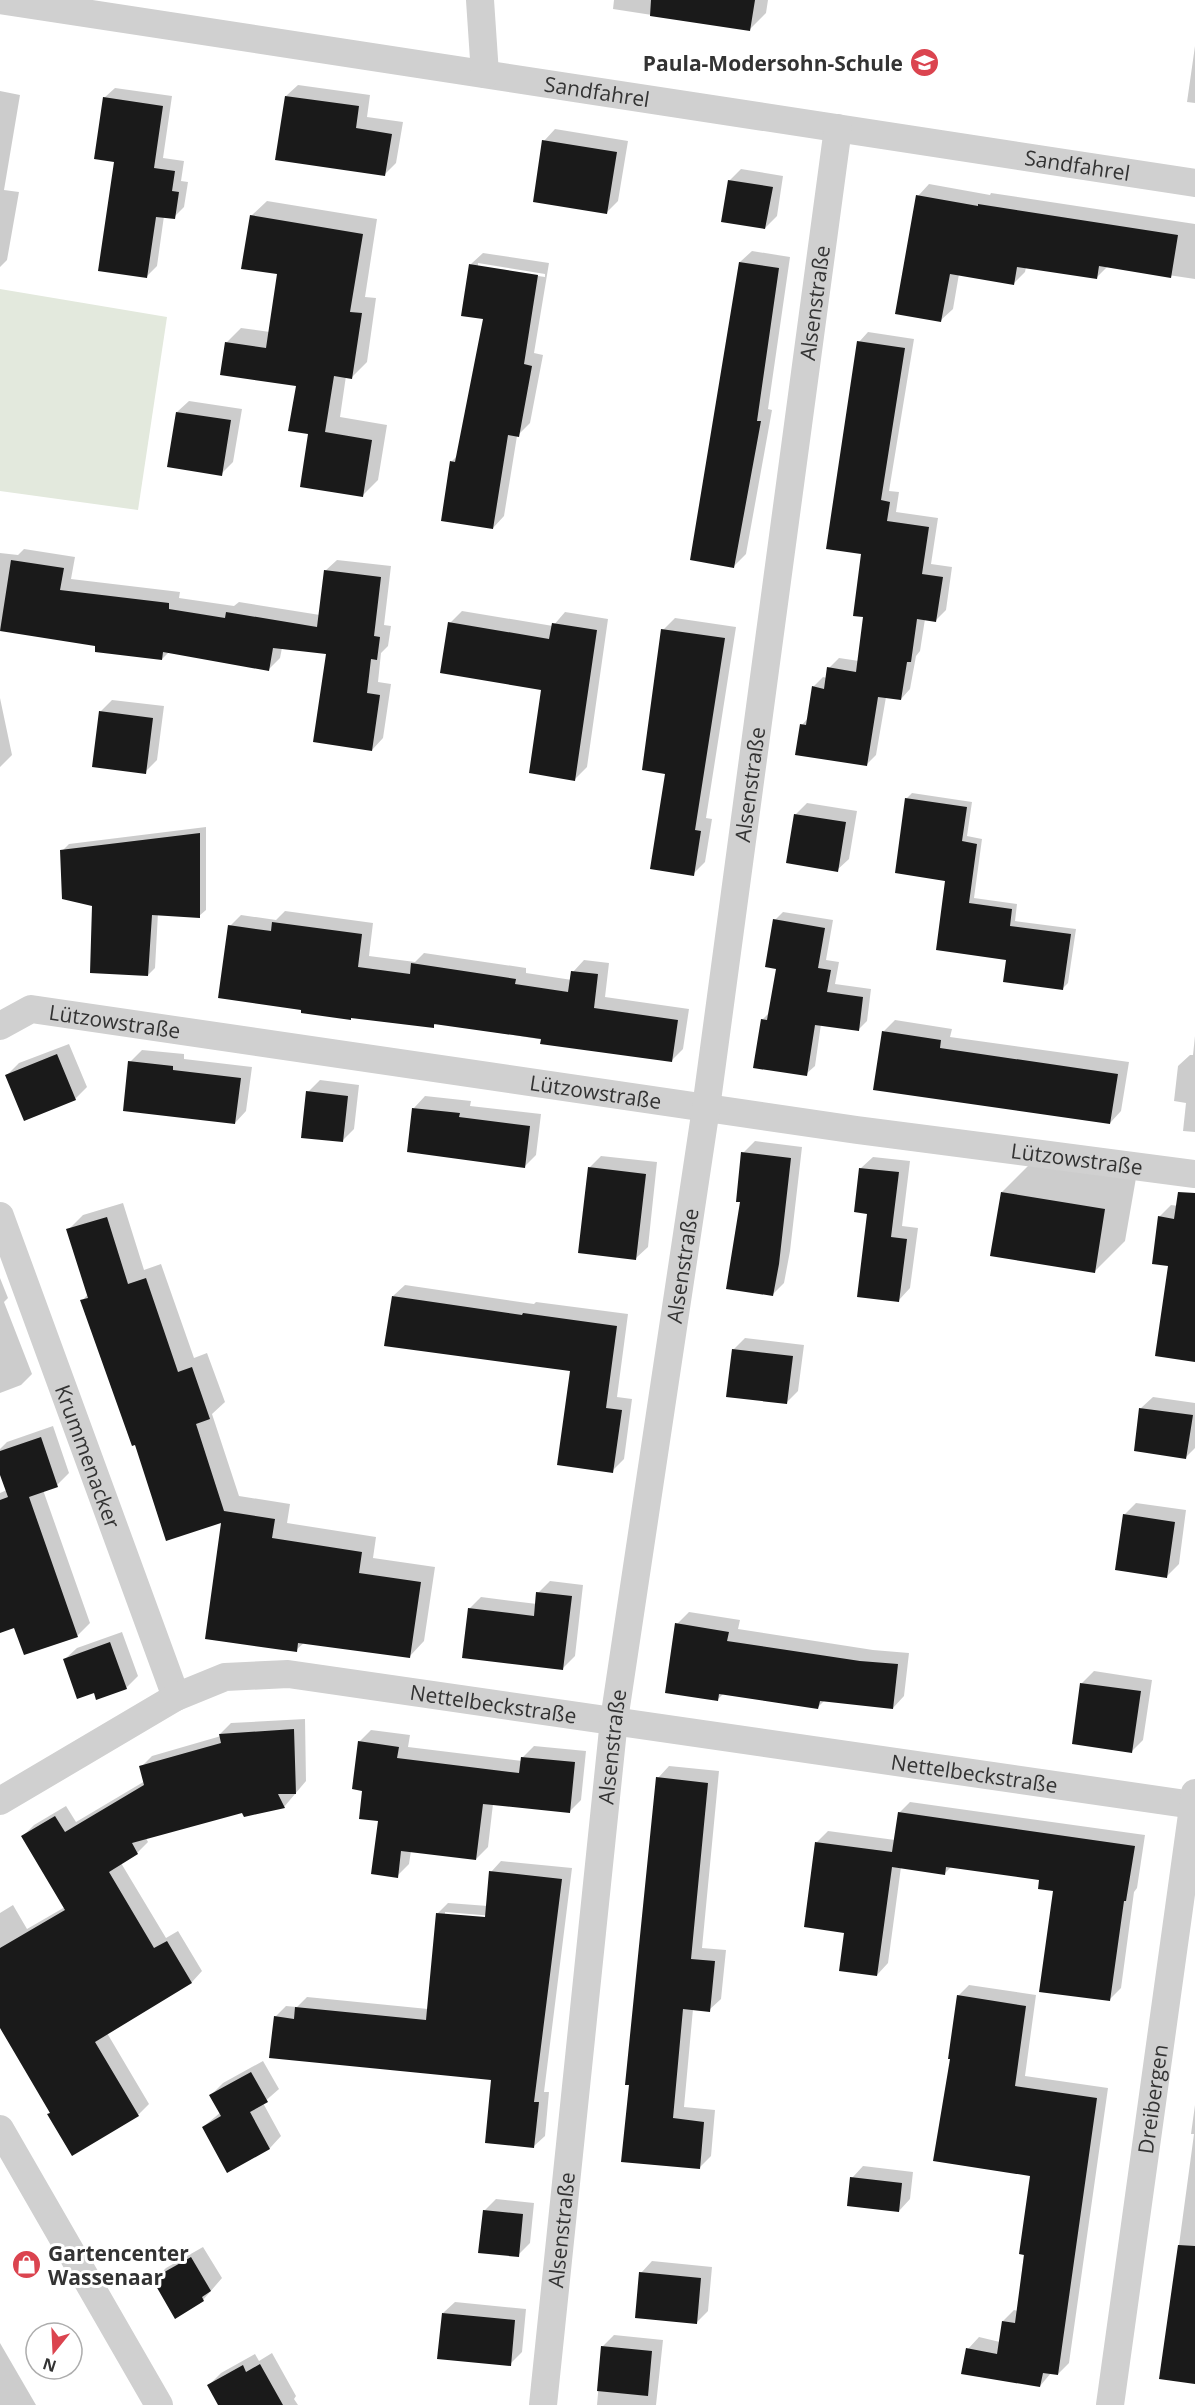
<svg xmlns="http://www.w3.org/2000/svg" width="1195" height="2405" viewBox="0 0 1195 2405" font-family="'Open Sans',sans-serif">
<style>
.green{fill:#e3e9dd}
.shadow{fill:#0003;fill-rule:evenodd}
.building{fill:#1a1a1a}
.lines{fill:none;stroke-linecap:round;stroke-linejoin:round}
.street{stroke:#d0d0d0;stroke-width:28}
.labels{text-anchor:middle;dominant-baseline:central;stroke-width:6;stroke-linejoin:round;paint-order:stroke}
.poi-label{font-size:21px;font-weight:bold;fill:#333;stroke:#fff;text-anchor:end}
.street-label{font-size:21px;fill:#333;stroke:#fff}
</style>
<rect width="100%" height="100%" fill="#fff"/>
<path class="green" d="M 0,289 L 167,317 L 138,510 L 0,491 Z"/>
<path class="shadow" d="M 614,0 L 768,0 L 766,13 L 749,30 L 613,9 Z
M 1195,46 L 1195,103 L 1187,102 Z
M 298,85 L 370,95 L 367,117 L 403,122 L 396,163 L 385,174 L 286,96 Z
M 115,88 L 172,96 L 163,158 L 184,161 L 181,181 L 188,182 L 184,207 L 174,217 L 164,216 L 157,266 L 147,276 L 116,161 L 104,98 Z
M 0,91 L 20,95 L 4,190 L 19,192 L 7,260 L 0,267 Z
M 555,129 L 628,141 L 618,201 L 606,213 L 544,141 Z
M 741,169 L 783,176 L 777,216 L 765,228 L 729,181 Z
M 929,184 L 990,195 L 991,193 L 1195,224 L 1195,279 L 1108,266 L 1097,277 L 1026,267 L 1025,272 L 1013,284 L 959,274 L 953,309 L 941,320 L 918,196 Z
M 267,201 L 377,219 L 365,297 L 376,298 L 367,362 L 352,377 L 346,376 L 340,417 L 387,425 L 378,480 L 362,496 L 310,433 L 298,385 L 226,343 L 241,328 L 270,332 L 279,273 L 251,216 Z
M 752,251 L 790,257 L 768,409 L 772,410 L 746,554 L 734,566 L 740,262 Z
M 483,253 L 549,263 L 534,353 L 543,355 L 530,423 L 517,436 L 504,516 L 493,528 L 452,461 L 458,455 L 485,318 L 463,314 L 471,264 ZM 478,263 L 545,274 L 545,277 L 478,267 Z
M 868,332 L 914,339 L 889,491 L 899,492 L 896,512 L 938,518 L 931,564 L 952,567 L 946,610 L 936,620 L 925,619 L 920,651 L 916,656 L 910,689 L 901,699 L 886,697 L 876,755 L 867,764 L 802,725 L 808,718 L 813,687 L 823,677 L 827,678 L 829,668 L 839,658 L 859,661 L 865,616 L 859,342 Z
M 189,401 L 242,409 L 233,462 L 221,474 L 177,412 Z
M 24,549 L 75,557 L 71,579 L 180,592 L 179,598 L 234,606 L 239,602 L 320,615 L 325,571 L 337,560 L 391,566 L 384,625 L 391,626 L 388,646 L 381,653 L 378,682 L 391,684 L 383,738 L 372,750 L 328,653 L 282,648 L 280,658 L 269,669 L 169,652 L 162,659 L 97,645 L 0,630 L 0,553 L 18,555 Z
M 462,611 L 553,626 L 565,612 L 608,619 L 587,767 L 575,779 L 543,689 L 450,623 Z
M 675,618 L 736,627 L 706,818 L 712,819 L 705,862 L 693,874 L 667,773 L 663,630 Z
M 0,698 L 12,755 L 0,767 Z
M 112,700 L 164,706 L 157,760 L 145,772 L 100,712 Z
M 912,793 L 972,802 L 967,836 L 982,839 L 974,898 L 1017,904 L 1015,921 L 1076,929 L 1068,983 L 1063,988 L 1007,959 L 947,879 L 906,799 Z
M 807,803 L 857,811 L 849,859 L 837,870 L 795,815 Z
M 206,827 L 206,910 L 199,916 L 158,913 L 155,968 L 148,975 L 94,905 L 62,851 L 69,844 Z
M 285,911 L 373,923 L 369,956 L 415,962 L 424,953 L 526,968 L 526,973 L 572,980 L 573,972 L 584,960 L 609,963 L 605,997 L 689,1009 L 683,1049 L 672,1060 L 437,1023 L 433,1026 L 303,1008 L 230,926 L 241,915 L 276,920 Z
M 783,912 L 833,920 L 826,960 L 839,962 L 835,984 L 871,989 L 867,1021 L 859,1029 L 821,1024 L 815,1066 L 806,1074 L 762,1020 L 770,1012 L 778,968 L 775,920 Z
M 895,1020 L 952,1029 L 950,1037 L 1129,1062 L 1121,1111 L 1110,1123 L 884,1031 Z
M 1195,1036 L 1195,1132 L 1183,1131 L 1186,1103 L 1174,1101 L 1178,1066 L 1190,1055 L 1193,1055 Z
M 69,1044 L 87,1087 L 75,1099 L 7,1075 L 19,1063 Z
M 142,1050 L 184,1054 L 184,1059 L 252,1067 L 246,1111 L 235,1123 L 130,1062 Z
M 320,1080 L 359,1085 L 354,1129 L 342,1141 L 308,1092 Z
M 425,1096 L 471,1101 L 470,1106 L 541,1114 L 536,1155 L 525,1166 L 414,1108 Z
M 755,1141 L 802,1147 L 790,1251 L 784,1283 L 772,1295 L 743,1153 Z
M 601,1156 L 657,1162 L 648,1247 L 636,1258 L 589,1168 Z
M 873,1157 L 910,1161 L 902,1226 L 918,1228 L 910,1288 L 899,1300 L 869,1212 L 861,1168 Z
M 1033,1161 L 1136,1178 L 1125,1241 L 1094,1272 L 1002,1192 Z
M 123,1203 L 144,1270 L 161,1264 L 194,1358 L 207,1353 L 225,1402 L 212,1414 L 239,1496 L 290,1504 L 287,1523 L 376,1537 L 373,1558 L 435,1567 L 424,1641 L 409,1657 L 305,1642 L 296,1650 L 222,1521 L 135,1443 L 82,1301 L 88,1294 L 68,1230 L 83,1215 Z
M 1171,1205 L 1195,1208 L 1195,1360 L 1169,1265 L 1159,1217 Z
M 0,1278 L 8,1298 L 4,1302 L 32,1374 L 21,1385 L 0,1393 Z
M 405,1285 L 534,1304 L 536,1302 L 628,1314 L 617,1397 L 632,1399 L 624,1459 L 612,1471 L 572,1370 L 393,1296 Z
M 745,1338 L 804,1345 L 798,1391 L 787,1402 L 733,1350 Z
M 1153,1397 L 1195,1403 L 1195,1448 L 1186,1457 L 1141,1408 Z
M 53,1426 L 69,1473 L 57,1485 L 43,1490 L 90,1623 L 78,1635 L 25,1653 L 15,1626 L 0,1632 L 0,1493 L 7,1490 L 0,1470 L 0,1449 L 7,1442 Z
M 1136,1503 L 1186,1510 L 1179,1564 L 1167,1576 L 1124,1515 Z
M 550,1581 L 583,1585 L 575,1656 L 563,1668 L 469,1609 L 481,1597 L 537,1604 L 538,1593 Z
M 689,1612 L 740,1620 L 738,1629 L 873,1650 L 909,1653 L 904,1696 L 893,1708 L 825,1700 L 818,1707 L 724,1693 L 718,1699 L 677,1624 Z
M 122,1632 L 138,1676 L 126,1688 L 94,1691 L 65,1659 L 77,1648 Z
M 1094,1671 L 1152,1680 L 1143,1740 L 1132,1751 L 1074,1743 L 1082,1683 Z
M 305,1719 L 306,1781 L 284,1807 L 243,1811 L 146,1838 L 148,1842 L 137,1853 L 121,1863 L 166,1938 L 178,1931 L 202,1971 L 192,1982 L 107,2033 L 149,2104 L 138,2115 L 52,2112 L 0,2024 L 0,1913 L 13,1905 L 27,1929 L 65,1907 L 23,1836 L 34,1825 L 66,1806 L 76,1822 L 145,1781 L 141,1767 L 152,1756 L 221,1736 L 220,1734 L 231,1723 Z
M 371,1730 L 410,1735 L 408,1747 L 522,1761 L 522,1758 L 534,1746 L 586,1751 L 581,1800 L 569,1812 L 493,1804 L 488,1847 L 476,1859 L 411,1851 L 409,1864 L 397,1876 L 379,1820 L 364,1789 L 359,1742 Z
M 669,1766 L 719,1771 L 702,1948 L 726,1950 L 721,1999 L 709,2010 L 693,2009 L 684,2107 L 715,2110 L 711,2156 L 699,2168 L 623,2161 L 658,1778 Z
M 910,1802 L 1145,1835 L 1137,1888 L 1134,1892 L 1121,1988 L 1109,2000 L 1055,1889 L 1041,1879 L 952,1866 L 945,1873 L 901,1867 L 888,1963 L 877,1975 L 845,1931 L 817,1842 L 828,1831 L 895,1840 L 899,1813 Z
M 501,1861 L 572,1868 L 544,2092 L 549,2092 L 545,2136 L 534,2146 L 493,2079 L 275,2017 L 286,2006 L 297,2007 L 307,1997 L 428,2009 L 437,1914 L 448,1903 L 488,1906 L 491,1872 ZM 445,1912 L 493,1916 L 493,1919 L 445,1916 Z
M 969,1985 L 1036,1995 L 1025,2076 L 1108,2088 L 1069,2363 L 1058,2374 L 1051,2373 L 1040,2386 L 968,2349 L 979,2337 L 1000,2342 L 1003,2321 L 1014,2310 L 1018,2311 L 1032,2175 L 952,2058 L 958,1996 Z
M 263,2061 L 279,2089 L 263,2103 L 281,2136 L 270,2148 L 228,2171 L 203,2127 L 221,2112 L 211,2095 L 223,2083 Z
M 1195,2105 L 1195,2382 L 1161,2378 L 1194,2134 L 1191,2134 Z
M 863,2166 L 913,2172 L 910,2199 L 899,2211 L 852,2178 Z
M 496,2199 L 534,2203 L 530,2243 L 518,2255 L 484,2211 Z
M 203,2247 L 222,2278 L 203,2300 L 154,2280 L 166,2268 Z
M 652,2261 L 712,2267 L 708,2311 L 696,2323 L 641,2273 Z
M 455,2302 L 526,2309 L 522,2352 L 510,2364 L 443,2313 Z
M 614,2335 L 663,2340 L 656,2405 L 597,2405 L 602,2347 Z
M 0,2343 L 36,2405 L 0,2405 Z
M 272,2353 L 296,2396 L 294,2399 L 298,2405 L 220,2405 L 209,2385 L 221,2373 L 255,2354 L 259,2361 Z"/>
<path class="building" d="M 651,0 L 755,0 L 750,31 L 650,16 Z
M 285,96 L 359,106 L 356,128 L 392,134 L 385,176 L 275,160 Z
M 103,97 L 163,106 L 154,168 L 175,171 L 172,191 L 179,192 L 175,219 L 156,217 L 147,278 L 98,271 L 114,162 L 94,159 Z
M 542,140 L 617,152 L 607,214 L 533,202 Z
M 728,180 L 773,187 L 765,229 L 721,222 Z
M 916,195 L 978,206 L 978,204 L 1178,235 L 1171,278 L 1099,266 L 1097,279 L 1017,267 L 1014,285 L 950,274 L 941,322 L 895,314 Z
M 250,215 L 363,234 L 350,312 L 362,313 L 352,379 L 334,376 L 325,432 L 372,440 L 363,497 L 300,487 L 308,434 L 288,431 L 296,386 L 220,375 L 225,342 L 266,348 L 277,274 L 241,269 Z
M 739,262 L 779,268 L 757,421 L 761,421 L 734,568 L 690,560 Z
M 469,264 L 538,275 L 524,364 L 532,366 L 519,437 L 508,435 L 493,529 L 441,521 L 450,461 L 455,462 L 483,319 L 461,316 Z
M 857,341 L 905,348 L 881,500 L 890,502 L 887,521 L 929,527 L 922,574 L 943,577 L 936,622 L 917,619 L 911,662 L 907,662 L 901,700 L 878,697 L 867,766 L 795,755 L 800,724 L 806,725 L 812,686 L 824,689 L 827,667 L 856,672 L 863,617 L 853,616 L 861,554 L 826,549 Z
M 176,412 L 231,420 L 222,476 L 167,467 Z
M 11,560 L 64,568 L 60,590 L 169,603 L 169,609 L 225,618 L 226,612 L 317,627 L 324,570 L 381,577 L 374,636 L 380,637 L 377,660 L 371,659 L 367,693 L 380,695 L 372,751 L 313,742 L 326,654 L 273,648 L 269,671 L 163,652 L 162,660 L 95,652 L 95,646 L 0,631 Z
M 448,622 L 549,639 L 552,623 L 597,630 L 575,781 L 529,773 L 541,690 L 440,673 Z
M 661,629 L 725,638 L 695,830 L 701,831 L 694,876 L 650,869 L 665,774 L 642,770 Z
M 99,711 L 153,718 L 146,774 L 92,767 Z
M 905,798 L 967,807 L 962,841 L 977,844 L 969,903 L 1012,909 L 1010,926 L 1071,934 L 1063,990 L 1003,982 L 1006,960 L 936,950 L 945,881 L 895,873 Z
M 794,814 L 846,822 L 838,872 L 786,863 Z
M 200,833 L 200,918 L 152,915 L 148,976 L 90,973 L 92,906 L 62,899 L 60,850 Z
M 773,919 L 825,928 L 818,968 L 831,970 L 827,992 L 863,997 L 859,1031 L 815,1025 L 807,1076 L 753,1068 L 761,1019 L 767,1020 L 776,969 L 765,967 Z
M 272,922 L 362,934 L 358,967 L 410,974 L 411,963 L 516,979 L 515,984 L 568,992 L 571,971 L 598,974 L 594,1008 L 678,1020 L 672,1062 L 540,1044 L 541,1039 L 434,1024 L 434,1028 L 351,1018 L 351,1020 L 301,1013 L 301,1010 L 218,998 L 228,925 L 271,931 Z
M 882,1031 L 941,1040 L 940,1048 L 1118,1074 L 1110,1124 L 873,1090 Z
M 57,1054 L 76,1100 L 24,1121 L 5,1075 Z
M 128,1061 L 173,1066 L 173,1070 L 241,1078 L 235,1124 L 123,1111 Z
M 306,1091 L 348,1096 L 343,1142 L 301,1138 Z
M 412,1108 L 460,1113 L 459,1117 L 530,1126 L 525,1168 L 407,1152 Z
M 741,1152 L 791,1158 L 779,1264 L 773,1296 L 726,1289 L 740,1202 L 736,1202 Z
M 588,1167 L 646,1174 L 636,1260 L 578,1253 Z
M 859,1168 L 899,1172 L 891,1237 L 907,1239 L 899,1302 L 857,1297 L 867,1214 L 854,1212 Z
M 1001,1192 L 1105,1209 L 1095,1273 L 990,1256 Z
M 1178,1192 L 1195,1193 L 1195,1362 L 1155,1356 L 1168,1266 L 1152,1264 L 1158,1216 L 1174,1219 Z
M 107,1217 L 128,1284 L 146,1278 L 178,1372 L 192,1367 L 210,1419 L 196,1424 L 224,1511 L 275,1519 L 272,1538 L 362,1552 L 359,1573 L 421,1582 L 410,1658 L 298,1643 L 297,1652 L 205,1639 L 221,1523 L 166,1541 L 135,1445 L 132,1446 L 80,1300 L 88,1298 L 66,1229 Z
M 392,1296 L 522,1315 L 523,1313 L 617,1326 L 606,1408 L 622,1410 L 613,1473 L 557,1465 L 570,1371 L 384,1346 Z
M 732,1349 L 793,1356 L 787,1404 L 726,1397 Z
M 1139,1408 L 1193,1415 L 1186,1459 L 1134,1451 Z
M 41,1437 L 58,1487 L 29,1497 L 78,1637 L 24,1655 L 14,1628 L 0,1633 L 0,1500 L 8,1497 L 0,1475 L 0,1451 Z
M 1123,1514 L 1175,1522 L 1167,1578 L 1115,1570 Z
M 536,1592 L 572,1596 L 563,1670 L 462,1658 L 468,1608 L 534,1616 Z
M 675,1623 L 729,1632 L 727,1641 L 860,1661 L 898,1664 L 893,1709 L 820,1701 L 818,1709 L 719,1694 L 718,1701 L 665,1693 Z
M 110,1642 L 127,1689 L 96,1700 L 94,1693 L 77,1699 L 63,1659 Z
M 1080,1683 L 1141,1691 L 1132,1753 L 1072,1744 Z
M 294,1729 L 296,1794 L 278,1794 L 285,1808 L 244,1817 L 242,1813 L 132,1843 L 138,1854 L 109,1872 L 154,1948 L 167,1941 L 192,1983 L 95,2042 L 139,2116 L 72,2156 L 47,2114 L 50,2113 L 0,2028 L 0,1948 L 65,1910 L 21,1836 L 55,1816 L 65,1832 L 144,1785 L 139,1766 L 221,1743 L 219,1734 Z
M 358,1741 L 399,1747 L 397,1758 L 519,1773 L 521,1757 L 575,1762 L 570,1813 L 483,1804 L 476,1860 L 401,1851 L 398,1878 L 371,1874 L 378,1821 L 359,1819 L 362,1791 L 352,1789 Z
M 656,1777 L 708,1783 L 691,1959 L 715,1961 L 710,2012 L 683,2009 L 673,2118 L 704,2122 L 700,2169 L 621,2162 L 629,2085 L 625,2085 Z
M 898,1812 L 1135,1846 L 1126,1901 L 1124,1901 L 1110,2001 L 1039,1992 L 1053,1891 L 1038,1889 L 1039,1880 L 946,1867 L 945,1875 L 892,1867 L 877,1976 L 839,1971 L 844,1933 L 804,1927 L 815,1842 L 892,1852 Z
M 489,1871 L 562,1879 L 534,2102 L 539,2102 L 534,2148 L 485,2143 L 491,2080 L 269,2058 L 274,2016 L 294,2019 L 295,2007 L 426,2020 L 436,1913 L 485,1917 Z
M 957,1995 L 1026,2006 L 1015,2086 L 1097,2098 L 1058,2375 L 1043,2373 L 1040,2387 L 961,2374 L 966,2348 L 997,2354 L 1002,2321 L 1015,2323 L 1024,2255 L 1019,2254 L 1030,2176 L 933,2161 L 950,2059 L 948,2059 Z
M 251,2072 L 268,2102 L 250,2112 L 270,2149 L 227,2173 L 202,2127 L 221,2116 L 209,2095 Z
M 850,2177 L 902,2183 L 899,2212 L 847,2206 Z
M 483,2210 L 523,2214 L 519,2257 L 478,2253 Z
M 1178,2245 L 1195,2246 L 1195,2384 L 1159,2379 Z
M 191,2257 L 211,2291 L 202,2297 L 204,2301 L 175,2319 L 152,2279 Z
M 639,2272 L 701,2278 L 697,2324 L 635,2318 Z
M 442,2313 L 515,2320 L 511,2366 L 437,2359 Z
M 601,2346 L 652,2351 L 648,2396 L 597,2391 Z
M 260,2364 L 283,2405 L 218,2405 L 207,2385 L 243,2365 L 246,2372 Z"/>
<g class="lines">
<g class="street">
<path id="s1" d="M 0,0 L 1195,183"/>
<path d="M 480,0 L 485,74"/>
<path id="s2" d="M 0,1026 L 31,1009 L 857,1130 L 1195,1174"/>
<path id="s3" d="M 0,1216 L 176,1697"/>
<path id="s4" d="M 0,1801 L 176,1697 L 225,1677 L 288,1674 L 1193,1805"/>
<path d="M 0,2129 L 159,2405"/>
<path id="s5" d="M 543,2405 L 614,1720 L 706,1108 L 838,128"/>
<path id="s6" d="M 1110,2405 L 1195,1793"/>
</g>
</g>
<defs>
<symbol id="school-disc" viewBox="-11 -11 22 22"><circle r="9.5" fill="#db444f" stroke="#fff"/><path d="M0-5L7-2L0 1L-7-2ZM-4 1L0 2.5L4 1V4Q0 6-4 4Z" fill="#fff"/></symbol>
<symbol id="shop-disc" viewBox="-11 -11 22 22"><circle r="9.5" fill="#db444f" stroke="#fff"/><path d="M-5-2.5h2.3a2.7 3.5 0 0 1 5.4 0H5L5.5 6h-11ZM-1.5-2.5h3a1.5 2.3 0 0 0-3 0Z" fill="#fff"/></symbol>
</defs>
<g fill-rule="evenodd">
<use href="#school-disc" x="908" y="46" width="33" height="33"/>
<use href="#shop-disc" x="10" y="2248" width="33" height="33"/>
</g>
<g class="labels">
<g class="poi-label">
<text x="903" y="63">Paula-Modersohn-Schule</text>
<text x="48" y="2253" text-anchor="start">Gartencenter<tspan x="48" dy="24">Wassenaar</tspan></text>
</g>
<g class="street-label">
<text stroke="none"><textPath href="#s1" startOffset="604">Sandfahrel</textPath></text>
<text stroke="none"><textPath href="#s1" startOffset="1090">Sandfahrel</textPath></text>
<text stroke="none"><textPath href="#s5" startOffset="2120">Alsenstraße</textPath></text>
<text stroke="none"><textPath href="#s5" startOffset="1634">Alsenstraße</textPath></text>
<text stroke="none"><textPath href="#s2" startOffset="120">Lützowstraße</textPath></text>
<text stroke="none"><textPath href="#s2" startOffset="606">Lützowstraße</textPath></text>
<text stroke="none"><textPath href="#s2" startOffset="1092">Lützowstraße</textPath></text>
<text stroke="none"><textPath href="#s5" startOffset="1148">Alsenstraße</textPath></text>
<text stroke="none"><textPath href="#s3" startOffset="256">Krummenacker</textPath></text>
<text stroke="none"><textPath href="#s4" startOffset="528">Nettelbeckstraße</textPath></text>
<text stroke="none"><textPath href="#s5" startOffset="662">Alsenstraße</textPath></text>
<text stroke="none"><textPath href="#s4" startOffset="1014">Nettelbeckstraße</textPath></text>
<text stroke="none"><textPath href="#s6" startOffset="309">Dreibergen</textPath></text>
<text stroke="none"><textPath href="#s5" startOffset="176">Alsenstraße</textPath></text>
</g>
</g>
<g transform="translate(54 2351) rotate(198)"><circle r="28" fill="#ffffff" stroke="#adadad" stroke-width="1.5"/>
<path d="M0-4.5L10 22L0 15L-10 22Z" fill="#db444f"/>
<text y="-9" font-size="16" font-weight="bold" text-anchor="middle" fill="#333333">N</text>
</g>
</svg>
